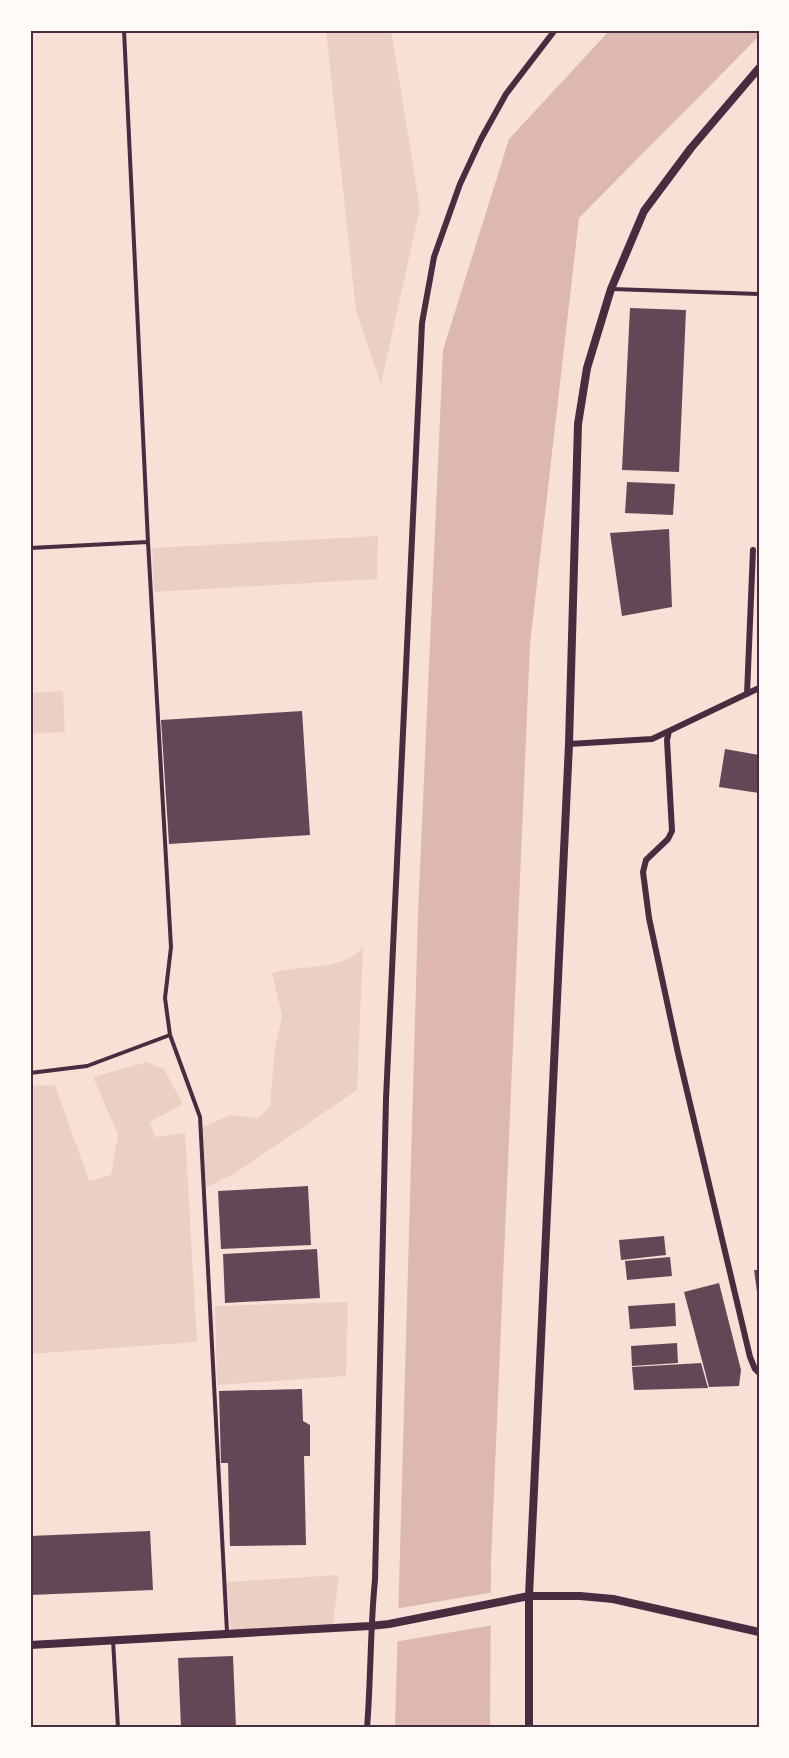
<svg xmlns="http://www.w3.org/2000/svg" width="789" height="1758" viewBox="0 0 789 1758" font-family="'Archivo Narrow',sans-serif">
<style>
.green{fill:#ebcfc5}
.water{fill:#dcb8b0}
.pier{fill:#f7e1d7}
.building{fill:#644757}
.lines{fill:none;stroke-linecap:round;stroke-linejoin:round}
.service{stroke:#4a2c40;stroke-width:4}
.minor{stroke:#4a2c40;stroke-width:6}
.tertiary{stroke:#4a2c40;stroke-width:8}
.neatline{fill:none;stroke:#4a2c40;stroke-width:2}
</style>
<rect width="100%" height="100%" fill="#f7e1d7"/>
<path class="green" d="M 326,30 L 391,30 L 420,209 L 381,384 L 356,311 Z
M 378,536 L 377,579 L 154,592 L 152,548 Z
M 63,691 L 65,732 L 30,734 L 30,693 Z
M 363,947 L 357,1090 L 234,1174 L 205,1188 L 199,1129 L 230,1115 L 258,1118 L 270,1106 L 275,1047 L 282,1016 L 272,973 C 301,964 342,972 363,947 Z
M 147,1062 L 164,1069 L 183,1104 L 150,1122 L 155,1137 L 185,1133 L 197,1342 L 30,1354 L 30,1086 L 55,1085 L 89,1181 L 111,1175 L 118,1134 L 93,1077 Z
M 348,1302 L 346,1376 L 217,1385 L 215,1306 Z
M 339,1575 L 333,1623 L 327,1628 L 233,1632 L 231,1629 L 226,1582 Z"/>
<path class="water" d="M 610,30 L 759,30 L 759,36 L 579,218 L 530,644 L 491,1562 L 490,1728 L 395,1728 L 418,914 L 443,350 L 509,139 Z"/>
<path class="pier" d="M 494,1592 L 494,1625 L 394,1642 L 395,1609 Z"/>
<path class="building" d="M 630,308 L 686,310 L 679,472 L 622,470 Z
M 627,482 L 675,484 L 673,515 L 625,513 Z
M 669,529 L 672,607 L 622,616 L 610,533 Z
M 302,711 L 310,835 L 169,844 L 161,720 Z
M 725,749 L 759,755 L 759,793 L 719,787 Z
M 308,1186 L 311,1245 L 221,1249 L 218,1191 Z
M 664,1236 L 666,1255 L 621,1260 L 619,1240 Z
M 317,1249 L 320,1298 L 225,1303 L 223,1254 Z
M 670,1257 L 672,1276 L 627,1280 L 625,1261 Z
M 754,1270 L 759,1270 L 759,1299 L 758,1299 Z
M 719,1283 L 741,1370 L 739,1386 L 709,1387 L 684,1292 Z
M 675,1303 L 676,1326 L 630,1329 L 628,1306 Z
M 677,1343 L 678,1363 L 632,1366 L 631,1346 Z
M 701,1363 L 708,1388 L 634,1390 L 632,1367 Z
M 302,1389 L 303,1421 L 310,1425 L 310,1456 L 304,1456 L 306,1545 L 230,1546 L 228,1463 L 221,1463 L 219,1391 Z
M 150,1531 L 153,1590 L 30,1595 L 30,1536 Z
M 233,1656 L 236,1728 L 181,1728 L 178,1658 Z"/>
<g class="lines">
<path class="service" d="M 124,30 L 148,542 L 171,947 L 165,998 L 170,1035 L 200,1117 L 227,1632
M 612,289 L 759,294
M 30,548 L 148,542
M 30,1073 L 87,1066 L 170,1035
M 113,1640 L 118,1728"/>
<path class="minor" d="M 759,688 L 669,731 L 667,740 L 672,831 L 668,839 L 646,860 L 643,872 L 649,918 L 678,1053 L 750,1357 L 755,1369 L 759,1373
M 747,694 L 753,550
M 569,744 L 652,739 L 669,731
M 367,1728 C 371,1679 370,1629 375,1580 L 386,1099 L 422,323 L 434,257 L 460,184 L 481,139 L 506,94 L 555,30"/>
<path class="tertiary" d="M 30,1645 L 370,1626 L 389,1624 L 529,1596 L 580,1596 L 613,1599 L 759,1632
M 529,1728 L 529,1596 L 569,744 L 578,424 L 587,368 L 611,289 L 644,211 L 691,148 L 759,68"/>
</g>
<rect width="789" height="1758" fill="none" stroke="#fffaf5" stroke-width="63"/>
<rect x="32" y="32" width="726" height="1694" class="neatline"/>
</svg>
